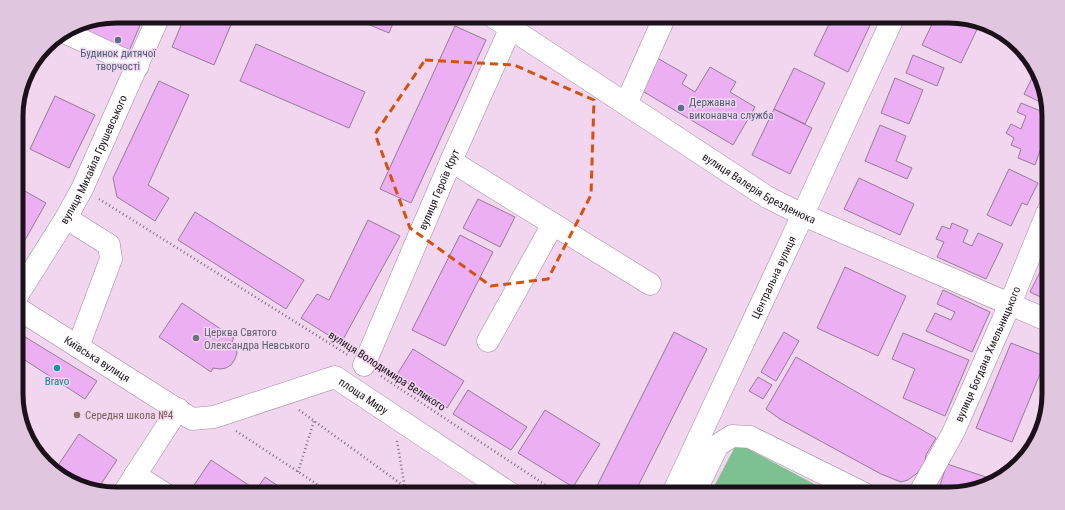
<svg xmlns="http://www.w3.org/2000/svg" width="1065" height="510" viewBox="0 0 1065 510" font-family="'Roboto Condensed',sans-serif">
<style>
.green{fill:#7ec191}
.building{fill:#edaff4;stroke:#947d96}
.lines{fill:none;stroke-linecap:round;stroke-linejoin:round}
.minor-casing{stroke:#a2889f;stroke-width:23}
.path{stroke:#7e6c7d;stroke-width:2.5;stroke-dasharray:1 3;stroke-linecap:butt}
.minor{stroke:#fff;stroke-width:22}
.marked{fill:none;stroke:#d4520d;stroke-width:3;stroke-dasharray:8 5;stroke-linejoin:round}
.service-dot{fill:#5c6f8a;stroke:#f2d6f0;stroke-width:1.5}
.worship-dot{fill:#6b7280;stroke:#f2d6f0;stroke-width:1.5}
.culture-dot{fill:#0f9aa8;stroke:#f2d6f0;stroke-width:1.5}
.education-dot{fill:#8d6e63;stroke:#f2d6f0;stroke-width:1.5}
.labels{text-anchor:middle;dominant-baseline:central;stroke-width:3;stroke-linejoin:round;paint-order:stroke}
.service-label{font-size:11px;fill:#4e5e75;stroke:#f2d6f0}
.street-label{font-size:11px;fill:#1b111a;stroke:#f2d6f0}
.worship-label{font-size:11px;fill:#5b616d;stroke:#f2d6f0;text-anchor:start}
.culture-label{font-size:11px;fill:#0d838f;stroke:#f2d6f0}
.education-label{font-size:11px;fill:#785e54;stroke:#f2d6f0;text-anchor:start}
.rim{fill:none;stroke:#1b111a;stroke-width:5}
</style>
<rect width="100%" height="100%" fill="#f2d6f0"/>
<path class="green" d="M 737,443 L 833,494 L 710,494 Z"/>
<path class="building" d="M 116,16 L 144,16 L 129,51 L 76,28 L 79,23 L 88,22 L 92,24 L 93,20 Z
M 185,16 L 222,16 L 233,20 L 214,65 L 172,47 Z
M 348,16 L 396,16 L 389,33 Z
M 833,16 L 857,16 L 871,23 L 848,72 L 814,55 Z
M 936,16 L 949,16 L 980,23 L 961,63 L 922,45 Z
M 455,26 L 486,40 L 411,203 L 380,189 Z
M 256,44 L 365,92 L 349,128 L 240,81 Z
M 913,55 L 944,68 L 937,86 L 906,73 Z
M 657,58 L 687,75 L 682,84 L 695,92 L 710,67 L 736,82 L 730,92 L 755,107 L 733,145 L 639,89 Z
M 794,68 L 825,83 L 805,124 L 774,109 Z
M 1036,70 L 1048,103 L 1048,106 L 1024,94 Z
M 895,78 L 923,90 L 909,124 L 881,113 Z
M 159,81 L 189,95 L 148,185 L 169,198 L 155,221 L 117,197 L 113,178 Z
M 55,96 L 95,115 L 69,168 L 30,149 Z
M 1021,103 L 1048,114 L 1048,134 L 1045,140 L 1048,141 L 1048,150 L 1041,148 L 1035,165 L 1018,158 L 1021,149 L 1011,145 L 1014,138 L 1006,133 L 1011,124 L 1021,129 L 1026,116 L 1017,112 Z
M 774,109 L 812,128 L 790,174 L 752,155 Z
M 880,125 L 906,136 L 896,161 L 912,168 L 907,179 L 865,161 Z
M 1009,169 L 1038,183 L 1027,205 L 1022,203 L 1011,226 L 987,215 Z
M 859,178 L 914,204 L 900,235 L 844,209 Z
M 16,186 L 46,203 L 17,254 Z
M 478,199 L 515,217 L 500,247 L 463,228 Z
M 195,212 L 304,280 L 286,309 L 178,240 Z
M 368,220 L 400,236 L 341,343 L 301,318 L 317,294 L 329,300 Z
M 952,223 L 968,230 L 963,242 L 972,246 L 978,233 L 1003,244 L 986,279 L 937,257 L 944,242 L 936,239 L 942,226 L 950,229 Z
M 460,235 L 493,252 L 445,346 L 412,330 Z
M 845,267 L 906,296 L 878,356 L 817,328 Z
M 1041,270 L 1049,274 L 1049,301 L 1030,292 Z
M 943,290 L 990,312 L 972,352 L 926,331 L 935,313 L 951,320 L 955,312 L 937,304 Z
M 182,303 L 234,338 L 232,341 L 236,347 L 237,353 L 235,359 L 231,365 L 226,368 L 220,369 L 213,368 L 211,372 L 159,337 Z
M 17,332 L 97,381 L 85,399 L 17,355 Z
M 674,332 L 707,349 L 634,494 L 593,494 Z
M 784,332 L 799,341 L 776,381 L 761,372 Z
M 903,333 L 969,360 L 945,416 L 903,398 L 915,369 L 892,359 Z
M 1011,343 L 1047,357 L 1012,442 L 976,428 Z
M 413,349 L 464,381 L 447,408 L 396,376 Z
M 796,357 L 936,438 L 926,455 L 924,468 L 908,480 L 901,482 L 881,474 L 780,419 L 766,409 Z
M 758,377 L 772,385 L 763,399 L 749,391 Z
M 468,390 L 527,427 L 511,450 L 453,414 Z
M 545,410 L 600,444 L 573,487 L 518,453 Z
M 79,434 L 117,460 L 97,490 L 72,484 L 55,470 Z
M 211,460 L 256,490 L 265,477 L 290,494 L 188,494 Z
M 947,464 L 992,479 L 992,482 L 955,494 L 937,494 Z"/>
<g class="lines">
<defs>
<g id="minor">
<path id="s1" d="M 492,16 L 767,197 L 803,215 L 1049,321"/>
<path d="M 64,32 L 138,66"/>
<path d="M 626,104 L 665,16"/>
<path d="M 451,161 L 650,284"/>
<path d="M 66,218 L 109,245 L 111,259 L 78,347"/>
<path id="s2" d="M 17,296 L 66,218 L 82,189 L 159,16"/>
<path id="s3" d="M 17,308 L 192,419 L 214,417 L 335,377 L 511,494"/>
<path d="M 488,341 L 553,224"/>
<path id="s4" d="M 364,365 L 451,161 L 516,16"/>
<path d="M 135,475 L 165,494"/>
<path d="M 123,494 L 178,409"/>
<path id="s5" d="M 675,494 L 674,491 L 799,223 L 894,16"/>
<path d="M 694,494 L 718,445 L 732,436 L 750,437 L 865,494"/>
<path id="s6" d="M 919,494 L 953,433 L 1010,304 L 1048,211"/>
</g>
</defs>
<use href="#minor" class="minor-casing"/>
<path class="path" d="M 99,199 L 348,355
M 381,376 L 559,494
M 299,410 L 415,494
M 236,431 L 332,494
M 397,441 L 406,494
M 298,472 L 314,421"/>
<use href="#minor" class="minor"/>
</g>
<path class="marked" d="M 425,60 L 514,65 L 594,100 L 591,195 L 548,279 L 491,286 L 410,228 L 375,134 Z"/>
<g class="service-dot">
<circle cx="118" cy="40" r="4"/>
<circle cx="681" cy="108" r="4"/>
</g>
<circle class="worship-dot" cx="196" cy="338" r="4"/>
<circle class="culture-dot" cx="57" cy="368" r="4"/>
<circle class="education-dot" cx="77" cy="415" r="4"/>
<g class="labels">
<g class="service-label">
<text x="118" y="53">Будинок дитячої<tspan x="118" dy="13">творчості</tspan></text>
<text x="689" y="102" text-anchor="start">Державна<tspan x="689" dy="13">виконавча служба</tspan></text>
</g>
<g class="street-label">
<text stroke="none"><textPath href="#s2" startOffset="157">вулиця Михайла Грушевського</textPath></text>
<text stroke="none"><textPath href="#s1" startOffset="318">вулиця Валерія Брезденюка</textPath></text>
<text stroke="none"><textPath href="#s4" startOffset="191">вулиця Героїв Крут</textPath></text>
<text stroke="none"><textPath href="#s5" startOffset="239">Центральна вулиця</textPath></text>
<text stroke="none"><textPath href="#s6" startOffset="156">вулиця Богдана Хмельницького</textPath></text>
<text stroke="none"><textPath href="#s3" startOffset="95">Київська вулиця</textPath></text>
<text transform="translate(387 371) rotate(33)">вулиця Володимира Великого</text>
<text stroke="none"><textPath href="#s3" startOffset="391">площа Миру</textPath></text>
</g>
<g class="worship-label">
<text x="204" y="332">Церква Святого<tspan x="204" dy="13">Олександра Невського</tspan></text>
</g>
<g class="culture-label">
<text x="57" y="381">Bravo</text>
</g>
<g class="education-label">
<text x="85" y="415">Середня школа №4</text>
</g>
</g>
<path d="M0 0H1065V510H0ZM116 23H949A93 93 0 0 1 1042 116V394A93 93 0 0 1 949 487H116A93 93 0 0 1 23 394V116A93 93 0 0 1 116 23Z" fill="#e1c6df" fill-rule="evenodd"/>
<path class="rim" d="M116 23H949A93 93 0 0 1 1042 116V394A93 93 0 0 1 949 487H116A93 93 0 0 1 23 394V116A93 93 0 0 1 116 23Z"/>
</svg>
